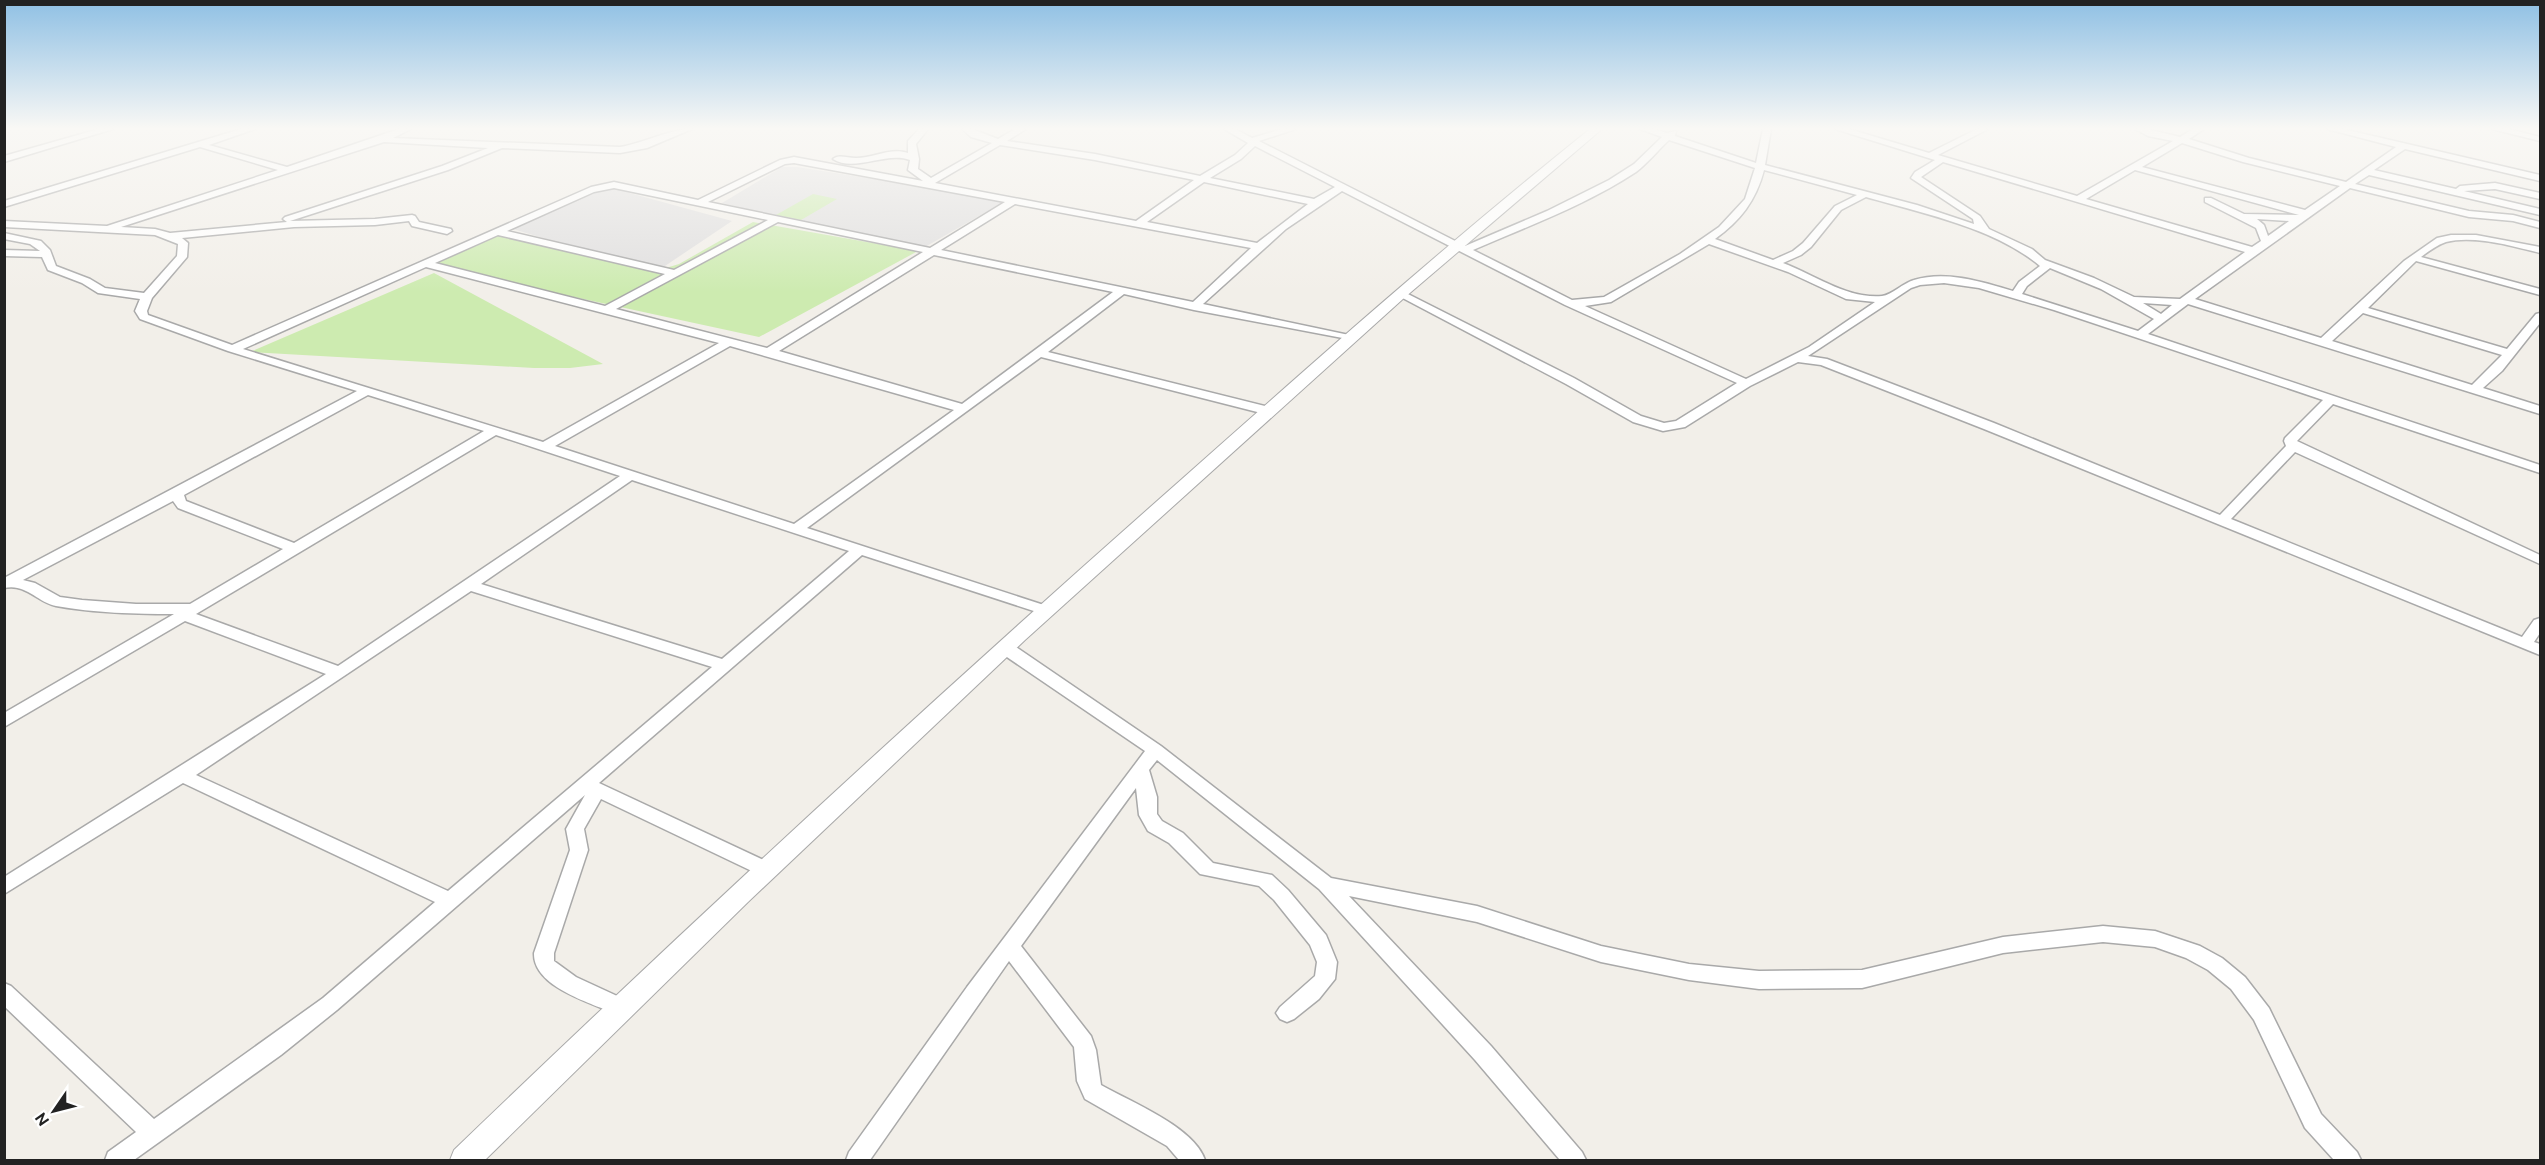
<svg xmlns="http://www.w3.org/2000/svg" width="2545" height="1165" viewBox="0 0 2545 1165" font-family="Ubuntu,sans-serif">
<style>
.residential{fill:#e0dfdf}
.grass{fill:#cdebb0}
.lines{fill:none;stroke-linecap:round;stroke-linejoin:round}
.minor-casing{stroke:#a9a9a9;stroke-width:3}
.tertiary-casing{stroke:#a9a9a9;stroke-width:2}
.minor{fill:#fff;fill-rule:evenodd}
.tertiary{fill:#fff;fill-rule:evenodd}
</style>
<rect width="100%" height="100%" fill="#f2efe9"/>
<path class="residential" d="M 782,167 L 797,167 L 1007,200 L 918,251 L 722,203 Z
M 600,189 L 615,189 L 732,221 L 656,272 L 503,226 Z"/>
<path class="grass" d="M 813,194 L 837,199 L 801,220 L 776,215 Z
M 753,222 L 918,251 L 759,337 L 421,264 L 493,233 L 656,271 L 679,264 Z
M 434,273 L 603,364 L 570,368 L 534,368 L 250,352 Z"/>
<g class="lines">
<defs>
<path id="minor" d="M 99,129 L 113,129 L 4,162 L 4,156 Z
M 241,129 L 255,129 L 209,145 L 287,167 L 399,129 L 411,129 L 393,138 L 620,147 C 644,143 670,129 692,129 L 647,148 L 620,153 L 502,148 L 448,170 L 290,221 L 375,219 L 412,215 L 415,216 L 419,222 L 451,229 L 452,231 L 447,234 L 412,226 L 409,221 L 375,225 L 294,227 L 182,238 L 188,243 L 187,257 L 152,298 L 147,311 L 148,315 L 232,345 L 591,187 L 614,182 L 698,200 L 780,160 L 794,157 L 923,181 L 908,170 L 910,160 C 886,151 854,173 833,159 C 839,154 847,158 856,158 C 873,158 891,147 908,153 L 908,141 L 919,129 L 928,129 L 916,144 L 919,159 L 918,169 L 931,178 L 992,143 L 971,137 L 962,129 L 972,129 L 998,139 L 1015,129 L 1026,129 L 1007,141 L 1095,154 L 1200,176 L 1235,155 L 1248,143 L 1224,129 L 1235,129 L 1252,138 L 1282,129 L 1296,129 L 1259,141 L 1465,246 L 1547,211 L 1609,180 L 1634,164 L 1662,137 L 1640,129 L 1654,129 L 1667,133 L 1676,131 L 1675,136 L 1756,163 L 1763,129 L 1771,129 L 1765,165 L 1917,205 L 1974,224 L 1973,219 L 1911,178 L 1915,172 L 1935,160 L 1835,129 L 1849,129 L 1929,153 L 1977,129 L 1988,129 L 1938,155 L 2077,196 L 2173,141 L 2148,136 L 2135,129 L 2147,129 L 2180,137 L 2193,129 L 2204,129 L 2189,139 L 2249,158 L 2346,182 L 2396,147 L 2327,129 L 2343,129 L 2540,175 L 2540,181 L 2405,149 L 2374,170 L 2456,189 L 2460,186 L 2495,183 L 2540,193 L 2540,199 L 2495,189 L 2464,191 L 2540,209 L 2540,215 L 2369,175 L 2355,184 L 2469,211 L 2513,215 L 2540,222 L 2540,228 L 2513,221 L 2469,217 L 2350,188 L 2195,299 L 2321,338 L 2404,261 L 2437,238 L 2451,235 L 2476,235 L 2540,247 L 2540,253 C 2512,246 2474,235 2446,242 C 2437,245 2429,251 2421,257 L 2540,289 L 2540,295 L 2416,261 L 2368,308 L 2507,349 L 2536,314 L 2540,313 L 2540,323 L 2502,371 L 2483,388 L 2540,406 L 2540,414 L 2188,304 L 2148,334 L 2540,465 L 2540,473 L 2333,404 L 2297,441 L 2540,555 L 2540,564 L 2295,452 L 2231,519 L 2522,637 L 2534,620 L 2540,618 L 2540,633 L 2534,642 L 2540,644 L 2540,655 L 1984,429 L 1821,365 L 1798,362 L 1750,386 L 1685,427 L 1663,431 L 1633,422 L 1566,384 L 1395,294 L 1400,291 L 1404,292 L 1574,378 L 1641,416 L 1664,423 L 1676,421 L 1737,383 L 1565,305 L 1342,191 L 1286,229 L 1203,304 L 1349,335 L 1355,338 L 1353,340 L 1194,310 L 1124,294 L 1048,352 L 1273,408 L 1275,411 L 1273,414 L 1269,415 L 1041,357 L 807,528 L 1050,607 L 1053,610 L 1045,615 L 1040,613 L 862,555 L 599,783 L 772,864 L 775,869 L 772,874 L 765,876 L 758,874 L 601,799 L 584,829 L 588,850 L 554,953 L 554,961 L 576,977 L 628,1001 L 632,1007 L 628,1013 L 621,1016 L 614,1013 C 588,1002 533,986 534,953 L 570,850 L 566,829 L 585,795 L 337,1010 L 281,1055 L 134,1160 L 105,1160 L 108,1152 L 136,1132 L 4,1006 L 4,983 L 11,986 L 154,1119 L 323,998 L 435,902 L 183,783 L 4,894 L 4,877 L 326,674 L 185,621 L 4,727 L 4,713 L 174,614 C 135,614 94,613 56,606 C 37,602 26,583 4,588 L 4,578 L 357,391 L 228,351 L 140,319 L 135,311 L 140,299 L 98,293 L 82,283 L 48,270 L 42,257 L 4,256 L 4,250 L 40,251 L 30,244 L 4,239 L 4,233 L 41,241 L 50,250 L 56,266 L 90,279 L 105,288 L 144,293 L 177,256 L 178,244 L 155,235 L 4,227 L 4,221 L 107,226 L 278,170 L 200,147 L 4,207 L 4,201 ZM 1669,140 L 1755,168 L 1745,199 L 1719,227 L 1680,254 L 1604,297 L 1572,300 L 1473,250 C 1528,226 1586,205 1636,172 C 1648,163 1658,150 1669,140 ZM 384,142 L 488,148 L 442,166 L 285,217 L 283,219 L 287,222 L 170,233 L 155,229 L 121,227 ZM 2182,143 L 2243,162 L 2340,186 L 2305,210 L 2142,167 ZM 1000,145 L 1095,160 L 1194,180 L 1136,221 L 935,183 ZM 1255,146 L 1335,187 L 1314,199 L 1210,178 L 1241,159 ZM 1943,162 L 2245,252 L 2180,299 L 2134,297 L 2094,278 L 2045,260 L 2032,249 L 1989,229 L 1980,216 L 1921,177 ZM 794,163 L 1005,202 L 930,248 L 708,202 L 785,164 ZM 1764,170 L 1857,195 L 1835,206 L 1803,243 L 1793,251 L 1773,260 L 1715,239 C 1740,221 1756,201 1764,170 ZM 2135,170 L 2299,215 L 2244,214 L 2211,198 L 2205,198 L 2205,202 L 2256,228 L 2261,241 L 2252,247 L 2086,199 ZM 1204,182 L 1308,204 L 1257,243 L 1147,222 ZM 614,188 L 768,220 L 674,270 L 507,231 L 594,192 ZM 1866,197 C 1922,213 1995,228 2040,266 L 2019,282 L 2013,291 C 1983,282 1946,270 1914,280 C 1903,283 1892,295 1882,296 C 1847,299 1815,275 1783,263 L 1801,255 L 1811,247 L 1841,210 ZM 1015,204 L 1251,248 L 1193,302 L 941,250 ZM 2257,219 L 2289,221 L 2268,236 L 2264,225 ZM 778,222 L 923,252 L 767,348 L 616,309 ZM 498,235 L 665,274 L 605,306 L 435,263 ZM 1709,244 L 1788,272 L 1846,299 L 1875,302 L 1809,347 L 1746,379 L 1585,306 L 1611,302 ZM 934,255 L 1113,292 L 962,404 L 779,351 ZM 426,267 L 719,343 L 543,442 L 243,349 ZM 2050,268 L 2101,289 L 2154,319 L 2138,331 L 2022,294 L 2027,286 ZM 1944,283 L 1979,288 L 2054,310 L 2323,400 L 2285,438 L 2284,441 L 2286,446 L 2220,515 L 1994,423 L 1827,359 L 1808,356 L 1911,288 L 1920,285 ZM 2143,303 L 2172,305 L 2161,314 ZM 2363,313 L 2502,355 L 2472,385 L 2332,341 ZM 730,346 L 954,410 L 794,524 L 555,446 ZM 368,395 L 484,431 L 294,543 L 186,501 L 184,495 ZM 496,435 L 620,476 L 338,666 L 196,614 ZM 632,480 L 849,551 L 722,659 L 481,584 ZM 173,501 L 178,508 L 283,549 L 190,604 L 136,604 L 82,600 L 60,597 L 35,583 L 23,580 ZM 471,591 L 712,667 L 448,891 L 196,775 Z
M 2492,129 L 2509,129 L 2540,137 L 2540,141 Z
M 1004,642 L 1010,643 L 1161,746 L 1331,878 L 1477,906 L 1601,946 L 1689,964 L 1759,971 L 1862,970 L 2003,937 L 2103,926 L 2155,931 L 2200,946 L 2222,958 L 2245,977 L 2269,1008 L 2321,1114 L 2357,1152 L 2361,1160 L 2334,1160 L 2305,1128 L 2254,1020 L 2231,989 L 2208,970 L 2186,958 L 2155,947 L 2103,942 L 2003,953 L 1862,988 L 1759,989 L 1689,980 L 1601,962 L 1477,922 L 1349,896 L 1491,1046 L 1582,1152 L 1586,1160 L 1560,1160 L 1475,1060 L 1319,889 L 1157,760 L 1149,770 L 1157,797 L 1157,814 L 1162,821 L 1183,833 L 1213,863 L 1272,875 L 1288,890 L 1326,935 L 1337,962 L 1335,979 L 1319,999 L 1294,1019 L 1287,1022 L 1280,1019 L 1276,1013 L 1280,1007 L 1315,976 L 1317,962 L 1310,945 L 1274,900 L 1259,886 L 1200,874 L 1169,843 L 1148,831 L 1139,815 L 1136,788 L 1021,946 L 1091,1036 L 1096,1050 L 1101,1085 C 1131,1102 1194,1127 1205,1160 L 1179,1160 L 1167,1146 L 1085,1099 L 1077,1081 L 1074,1047 L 1009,961 L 870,1160 L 846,1160 L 849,1152 L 967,987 L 1145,751 L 998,651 L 996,647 Z"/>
<path id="tertiary" d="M 1590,129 L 1602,129 L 1404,298 L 1025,640 L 748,902 L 485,1160 L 450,1160 L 454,1150 C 692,921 935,697 1182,479 C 1316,360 1450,241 1590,129 Z"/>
</defs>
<use href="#minor" class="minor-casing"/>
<use href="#tertiary" class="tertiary-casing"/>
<use href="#minor" class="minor"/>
<use href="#tertiary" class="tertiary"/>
</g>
<linearGradient id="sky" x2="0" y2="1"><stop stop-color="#8fc0e4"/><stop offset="0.44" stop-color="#f9f8f5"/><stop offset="1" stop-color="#f9f8f5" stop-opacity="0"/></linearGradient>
<rect width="2545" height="292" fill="url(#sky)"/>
<rect width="2545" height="1165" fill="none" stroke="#222222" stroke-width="12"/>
<g transform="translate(54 1111) rotate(235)" stroke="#ffffff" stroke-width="4.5" paint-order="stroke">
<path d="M0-4.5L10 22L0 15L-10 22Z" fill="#222222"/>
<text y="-9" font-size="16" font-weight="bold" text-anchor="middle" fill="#222222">N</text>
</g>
</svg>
